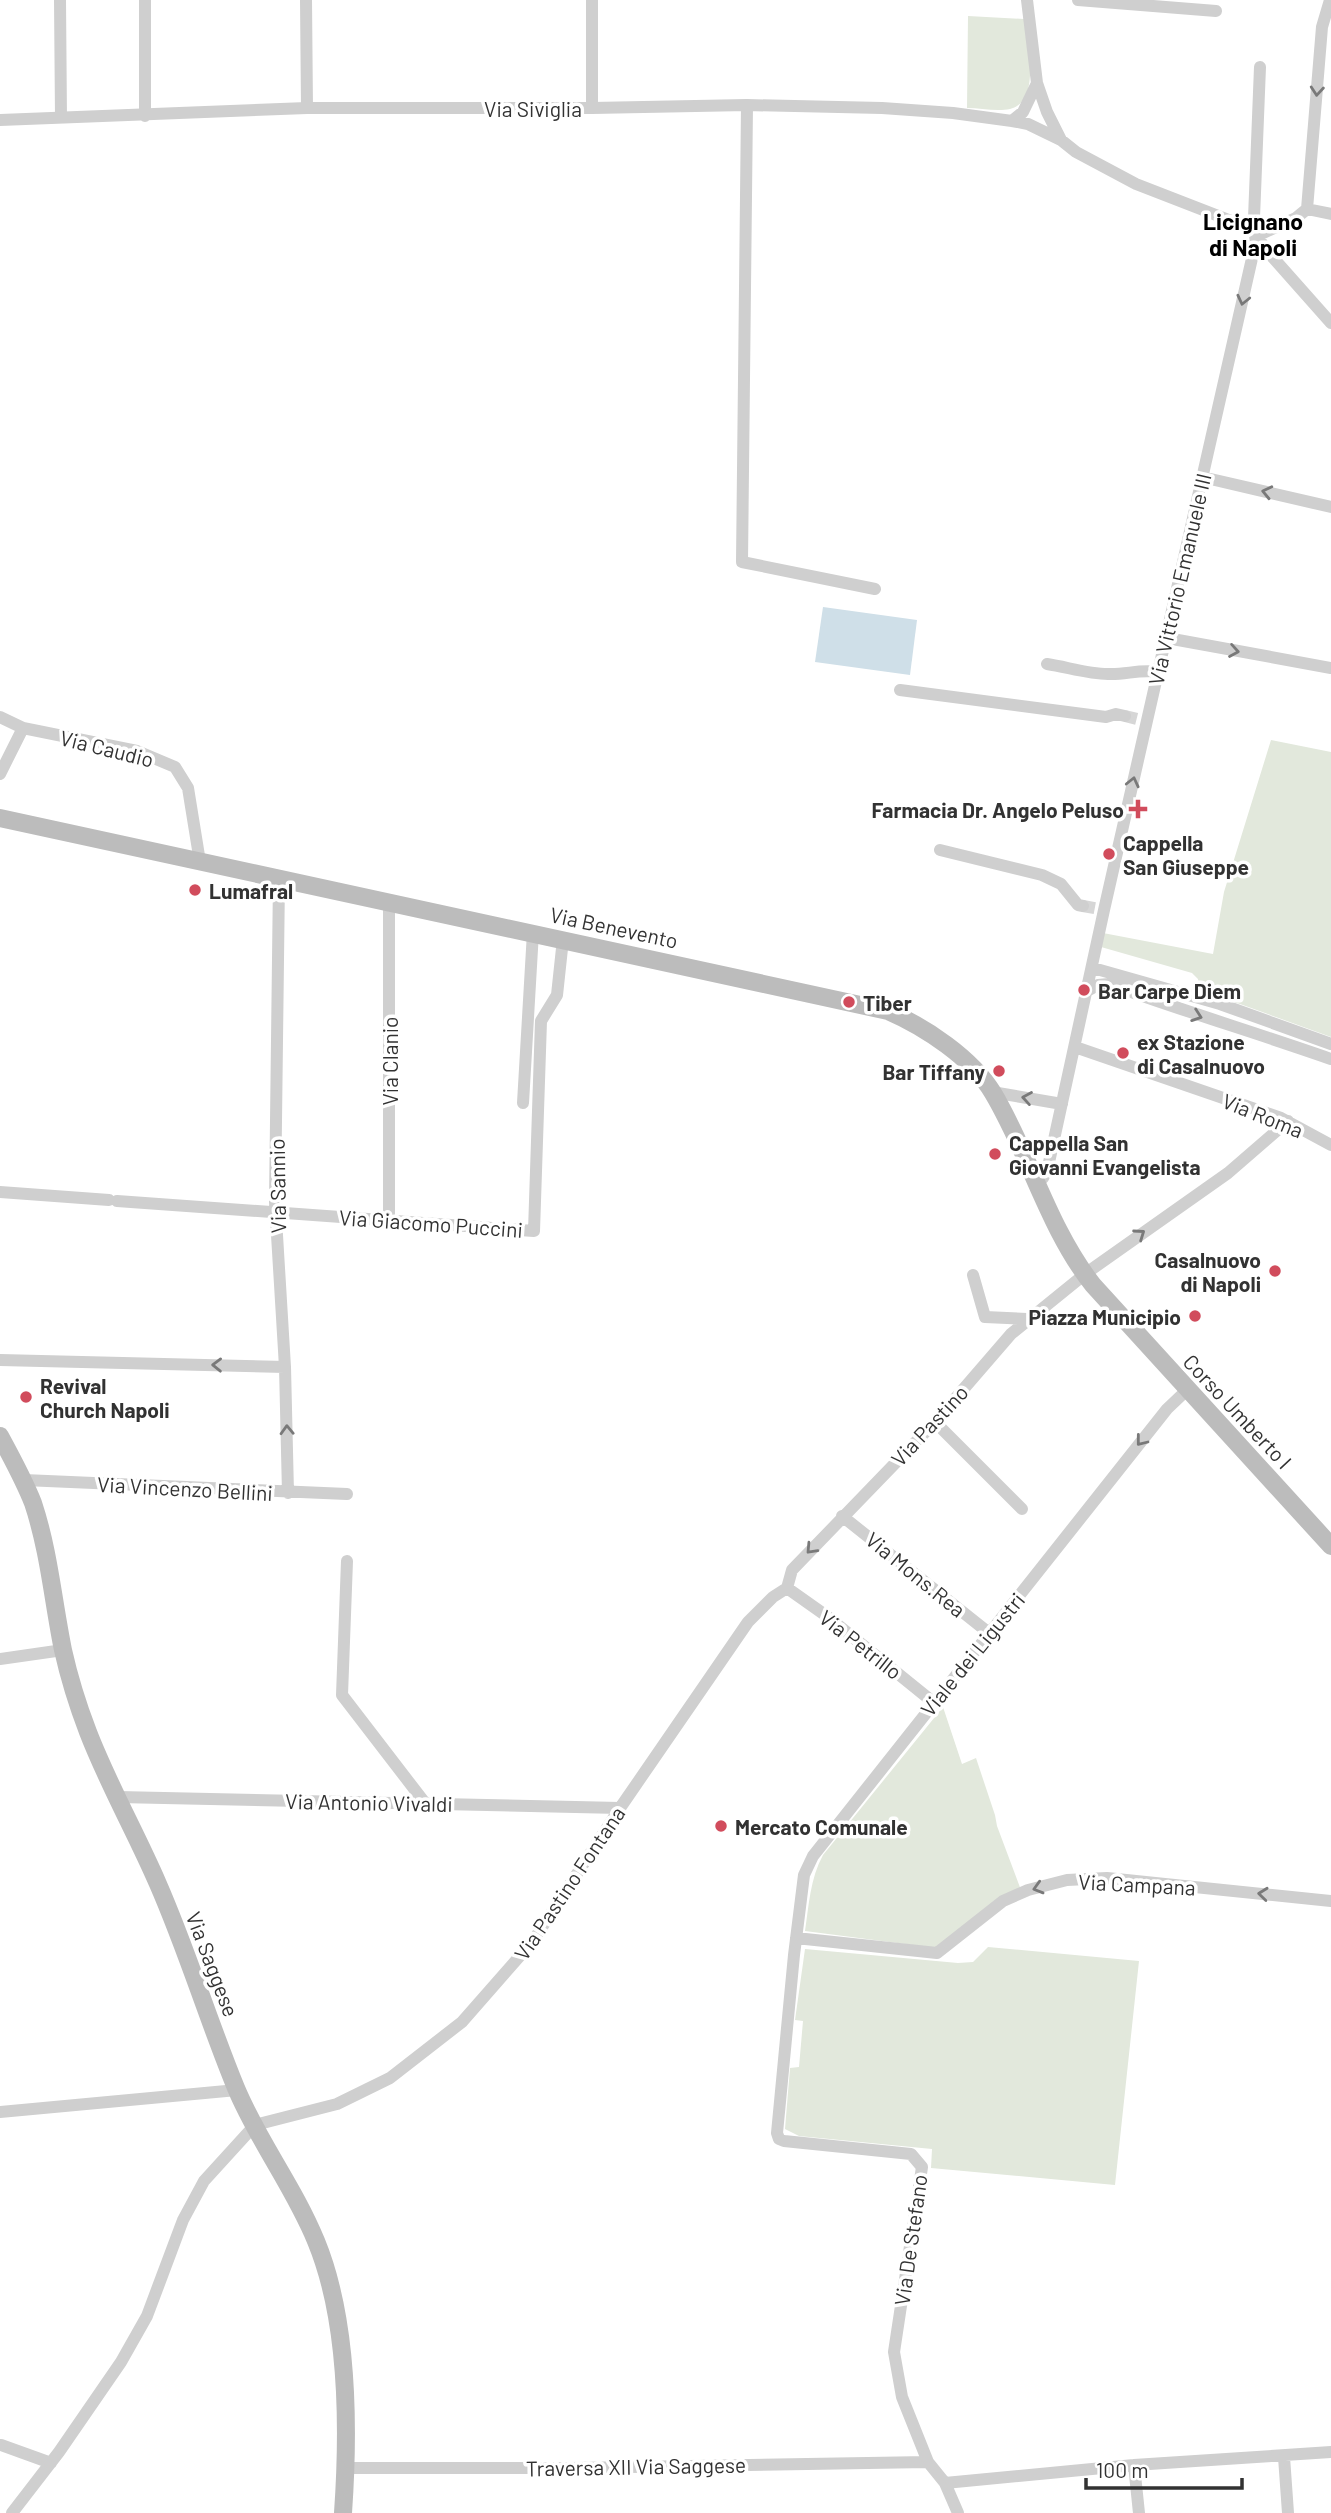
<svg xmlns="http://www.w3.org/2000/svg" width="1331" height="2513" viewBox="0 0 1331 2513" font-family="Barlow,sans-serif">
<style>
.green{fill:#e2e8dc}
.water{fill:#cfdfe8}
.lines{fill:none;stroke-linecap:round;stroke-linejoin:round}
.street-tunnel{stroke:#d6d6d6;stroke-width:12;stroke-dasharray:12 6;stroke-linecap:butt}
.street{stroke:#cfcfcf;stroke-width:12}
.secondary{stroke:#bcbcbc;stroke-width:18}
.oneway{stroke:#797979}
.poi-dot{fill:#d14c5c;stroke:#fff;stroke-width:2.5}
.labels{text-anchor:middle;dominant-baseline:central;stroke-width:7;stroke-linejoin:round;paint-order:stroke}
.street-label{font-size:21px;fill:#323232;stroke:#fff}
.poi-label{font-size:21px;font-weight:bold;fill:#323232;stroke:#fff;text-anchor:start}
.neighbourhood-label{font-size:23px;font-weight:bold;fill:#000;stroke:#fff}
</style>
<rect width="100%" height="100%" fill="#fff"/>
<path class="green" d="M 968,16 L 1024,19 C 1027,43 1042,101 1010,109 C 997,112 980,108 967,108 Z
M 1271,740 L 1331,752 L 1331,1037 L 1240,1004 L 1199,991 L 1198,979 L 1192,973 L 1101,947 L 1103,933 L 1213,954 L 1224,892 Z
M 943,1707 L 962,1764 L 976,1758 L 995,1815 L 997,1826 L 1021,1890 L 936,1948 L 805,1931 C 809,1905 810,1879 823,1855 Z
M 988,1947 L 1139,1961 L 1115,2185 L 931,2168 L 932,2149 L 799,2136 L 785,2129 L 790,2068 L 799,2067 L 803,2021 L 795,2020 L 805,1949 L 958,1963 L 973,1962 Z"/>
<path class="water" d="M 823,607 L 917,620 L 910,675 L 815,662 Z"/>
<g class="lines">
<path class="street-tunnel" d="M 1125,716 L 1141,720
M 1083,906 L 1099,909"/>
<path class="street" d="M 60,0 L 61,118
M 306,0 L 307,108
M 1027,0 L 1037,83 L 1047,112 L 1061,140
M 1078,0 L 1216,11
M 747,105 L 742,562 L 875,589
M 592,108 L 592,0
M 145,116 L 145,0
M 0,120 L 307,108 L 592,108 L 747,105 L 882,108 L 953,113 L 1012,121 L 1028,124 L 1061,140 L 1076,152 L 1136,184 L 1252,229 L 1268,252 L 1331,323
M 1012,121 L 1023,112 L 1037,83
M 1307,209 L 1331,214
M 1256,233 L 1261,234 L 1296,218 L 1307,209 L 1322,27 L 1330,0
M 1202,477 L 1331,507
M 1167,638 L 1331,668
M 1047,664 C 1067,667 1088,674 1108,674 C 1125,675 1140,669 1157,672
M 900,690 L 1106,717 L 1116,714 L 1125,716
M 0,717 L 23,728 L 137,751 L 175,767 L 188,788 L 200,862
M 0,774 L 23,728
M 940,850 L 1042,875 L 1061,884 L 1078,905 L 1083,906
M 279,879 L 275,1202 L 285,1367 L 288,1493
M 1093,968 L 1220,1004 L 1331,1044
M 1087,991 L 1098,985 L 1109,984 C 1183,1011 1257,1033 1331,1059
M 1075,1047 L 1281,1118 L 1331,1145
M 992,1092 L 1062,1104
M 523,1103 L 533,932
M 1036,1182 L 1043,1178 L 1048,1167 L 1104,910 L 1253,254 L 1256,233 L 1254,218 L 1260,67
M 0,1192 L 109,1200
M 117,1201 L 534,1231 L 541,1021 L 557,995 L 563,939
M 389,1220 L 389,902
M 973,1275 L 985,1317 L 1027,1319
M 0,1360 L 285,1367
M 935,1422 L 1022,1509
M 24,1480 L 347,1494
M 842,1516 L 989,1633
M 347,1561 L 342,1695 L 425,1803
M 787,1588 L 792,1570 L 935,1422 L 1011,1334 L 1085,1274 L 1228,1173 L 1288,1121
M 787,1588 L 828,1617 L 933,1702
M 0,1659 L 63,1650
M 118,1797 L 620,1808
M 796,1938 L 937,1953 L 1003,1901 L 1028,1890 L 1067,1880 L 1107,1878 L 1331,1901
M 0,2112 L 237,2090
M 1,2445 L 51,2463
M 1284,2457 L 1288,2513
M 1134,2465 L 1139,2513
M 345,2468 L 571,2468 L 928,2462
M 945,2483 L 1134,2465 L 1331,2452
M 12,2513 L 59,2452 L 121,2362 L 147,2316 L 183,2220 L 204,2181 L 255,2125 L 337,2104 L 390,2078 L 462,2022 L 533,1941 L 620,1808 L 748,1622 L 773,1597 L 787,1588
M 958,2513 L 945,2483 L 928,2462 L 902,2397 L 894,2352 L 922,2167 L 911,2154 L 784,2141 L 779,2139 L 777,2133 L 794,1955 L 804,1875 L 813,1856 L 1167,1409 L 1187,1390"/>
<path class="secondary" d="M 0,818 L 888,1011 C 925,1027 972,1058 993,1093 C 1030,1155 1048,1228 1093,1285 L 1331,1546
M 0,1436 C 12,1458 24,1480 33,1503 C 49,1551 53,1601 63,1650 C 69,1677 78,1706 88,1732 C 108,1784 136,1833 158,1884 C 187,1950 208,2020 236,2088 C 258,2141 294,2187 316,2241 C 349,2321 349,2427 343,2513"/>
</g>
<defs><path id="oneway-chevron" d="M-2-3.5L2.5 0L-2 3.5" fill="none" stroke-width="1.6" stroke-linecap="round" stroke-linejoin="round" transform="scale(1.75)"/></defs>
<g class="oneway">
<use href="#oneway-chevron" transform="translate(1317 91) rotate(95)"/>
<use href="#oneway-chevron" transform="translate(1243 300) rotate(103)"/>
<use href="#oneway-chevron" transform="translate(1267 492) rotate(-167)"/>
<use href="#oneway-chevron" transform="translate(1234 651) rotate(10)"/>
<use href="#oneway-chevron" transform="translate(1133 782) rotate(-77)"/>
<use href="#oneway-chevron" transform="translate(1197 1016) rotate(19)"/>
<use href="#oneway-chevron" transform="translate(1027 1098) rotate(-170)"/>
<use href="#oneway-chevron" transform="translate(1140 1234) rotate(-35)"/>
<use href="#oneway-chevron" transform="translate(217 1365) rotate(-179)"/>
<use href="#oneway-chevron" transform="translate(287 1430) rotate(-92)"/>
<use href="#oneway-chevron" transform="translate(1141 1441) rotate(128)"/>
<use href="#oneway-chevron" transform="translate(811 1549) rotate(133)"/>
<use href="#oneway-chevron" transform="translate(1038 1888) rotate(164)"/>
<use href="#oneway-chevron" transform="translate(1263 1894) rotate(-174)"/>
</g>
<g class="poi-dot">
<path d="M1134.5 798.5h7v7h7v7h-7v7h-7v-7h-7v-7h7z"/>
<circle cx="1109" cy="854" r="7"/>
<circle cx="195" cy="890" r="7"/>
<circle cx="1084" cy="990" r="7"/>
<circle cx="849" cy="1002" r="7"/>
<circle cx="1123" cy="1053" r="7"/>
<circle cx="999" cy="1071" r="7"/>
<circle cx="995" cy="1154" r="7"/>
<circle cx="1275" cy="1271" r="7"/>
<circle cx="1195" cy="1316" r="7"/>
<circle cx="26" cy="1397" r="7"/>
<circle cx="721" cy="1826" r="7"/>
</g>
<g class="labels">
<g class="street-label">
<text x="533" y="108">Via Siviglia</text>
<text transform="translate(1179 579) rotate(-77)">Via Vittorio Emanuele III</text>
<text transform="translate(107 748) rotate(14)">Via Caudio</text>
<text transform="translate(614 927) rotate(12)">Via Benevento</text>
<text transform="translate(389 1061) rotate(-90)">Via Clanio</text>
<text transform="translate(1263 1115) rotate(22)">Via Roma</text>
<text transform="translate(277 1186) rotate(-91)">Via Sannio</text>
<text transform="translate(431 1223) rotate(4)">Via Giacomo Puccini</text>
<text transform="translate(1238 1411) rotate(47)">Corso Umberto I</text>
<text transform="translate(929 1425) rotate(-47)">Via Pastino</text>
<text transform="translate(185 1488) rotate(3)">Via Vincenzo Bellini</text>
<text transform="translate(916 1574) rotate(39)">Via Mons.Rea</text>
<text transform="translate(861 1644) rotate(38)">Via Petrillo</text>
<text transform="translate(972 1654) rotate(-51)">Viale dei Ligustri</text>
<text transform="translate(369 1802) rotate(1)">Via Antonio Vivaldi</text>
<text transform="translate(569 1883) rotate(-56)">Via Pastino Fontana</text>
<text transform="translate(1137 1884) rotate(3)">Via Campana</text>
<text transform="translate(213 1964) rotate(69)">Via Saggese</text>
<text transform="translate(910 2240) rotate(-82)">Via De Stefano</text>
<text transform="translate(636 2466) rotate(-1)">Traversa XII Via Saggese</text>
</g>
<g class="poi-label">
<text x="1124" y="809" text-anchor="end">Farmacia Dr. Angelo Peluso</text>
<text x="1123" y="842">Cappella<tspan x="1123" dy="24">San Giuseppe</tspan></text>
<text x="209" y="890">Lumafral</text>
<text x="1098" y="990">Bar Carpe Diem</text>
<text x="863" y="1002">Tiber</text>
<text x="1137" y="1041">ex Stazione<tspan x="1137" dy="24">di Casalnuovo</tspan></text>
<text x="985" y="1071" text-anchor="end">Bar Tiffany</text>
<text x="1009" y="1142">Cappella San<tspan x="1009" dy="24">Giovanni Evangelista</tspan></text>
<text x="1261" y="1259" text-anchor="end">Casalnuovo<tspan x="1261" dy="24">di Napoli</tspan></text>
<text x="1181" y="1316" text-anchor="end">Piazza Municipio</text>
<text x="40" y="1385">Revival<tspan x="40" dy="24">Church Napoli</tspan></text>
<text x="735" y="1826">Mercato Comunale</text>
</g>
<g class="neighbourhood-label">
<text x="1253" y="221">Licignano<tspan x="1253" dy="26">di Napoli</tspan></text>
</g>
</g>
<path d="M1086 2478v10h156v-10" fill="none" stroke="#323232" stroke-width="3.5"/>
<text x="1096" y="2478" font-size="21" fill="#323232" stroke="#ffffff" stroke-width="5" paint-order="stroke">100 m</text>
</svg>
